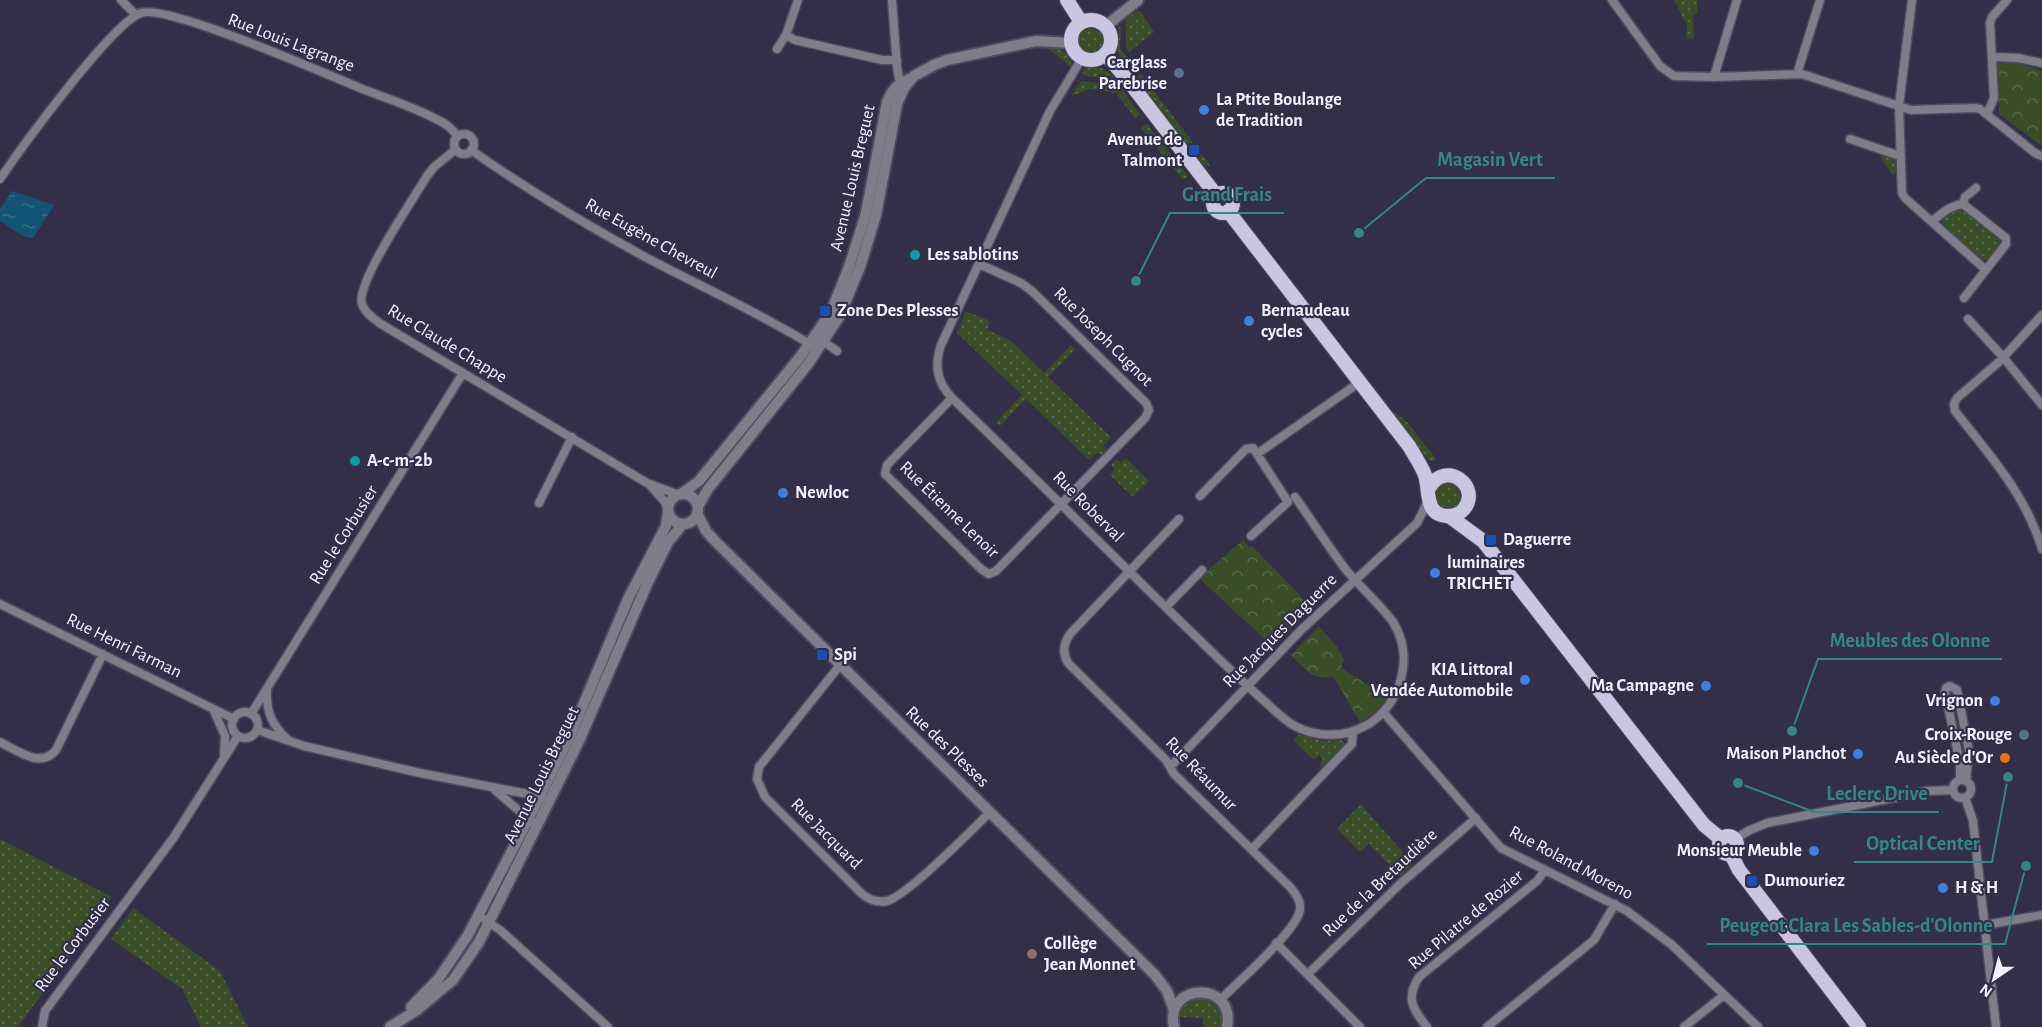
<svg xmlns="http://www.w3.org/2000/svg" width="2042" height="1027" viewBox="0 0 2042 1027" font-family="'Alegreya Sans',sans-serif">
<style>
.grass{fill:url(#grass-dots)}
.park{fill:url(#park-crowns)}
.water{fill:url(#water-ripples)}
.lines{fill:none;stroke-linecap:round;stroke-linejoin:round}
.minor-casing{stroke:#4f4a62;stroke-width:11}
.tertiary-casing{stroke:#4f4a62;stroke-width:14}
.primary-casing{stroke:#4f4a62;stroke-width:16}
.minor{stroke:#7f7d8a;stroke-width:8}
.tertiary{stroke:#7f7d8a;stroke-width:10}
.primary{stroke:#cac5e1;stroke-width:14}
.service-dot{fill:#5c6f8a;stroke:#342f49;stroke-width:2}
.shop-dot{fill:#3f7fe0;stroke:#342f49;stroke-width:2}
.transit-dot{fill:#1a4fb4;stroke:#342f49;stroke-width:2}
.culture-dot{fill:#0f9aa8;stroke:#342f49;stroke-width:2}
.food-dot{fill:#e8710a;stroke:#342f49;stroke-width:2}
.education-dot{fill:#8d6e63;stroke:#342f49;stroke-width:2}
.labels{text-anchor:middle;dominant-baseline:central;stroke-width:4.5;stroke-linejoin:round;paint-order:stroke}
.street-label{font-size:18px;fill:#f2f0fe;stroke:#342f49}
.poi-label{font-size:18px;font-weight:bold;fill:#f2f0fe;stroke:#342f49;text-anchor:start}
.leader{fill:none;stroke:#318884;stroke-width:2}
.callout-dot{fill:#318884;stroke:#342f49;stroke-width:2}
.callout-label{font-size:20px;text-anchor:middle;font-weight:bold;fill:#318884;stroke:#342f49;stroke-width:4.5;stroke-linejoin:round;paint-order:stroke}
</style>
<defs>
<pattern id="grass-dots" width="8" height="8" patternUnits="userSpaceOnUse" patternTransform="scale(1.5)"><rect width="8" height="8" fill="#394e26"/><path d="M2 2h.1M6 6h.1" fill="none" stroke="#566847" stroke-width="1.8" stroke-linecap="round"/></pattern>
<pattern id="park-crowns" width="20" height="18" patternUnits="userSpaceOnUse" patternTransform="scale(1.5)"><rect width="20" height="18" fill="#394e26"/><path d="M2 6a3 3 0 1 1 6 0M12 15a3 3 0 1 1 6 0" fill="none" stroke="#566847"/></pattern>
<pattern id="water-ripples" width="26" height="14" patternUnits="userSpaceOnUse" patternTransform="scale(1.5)"><rect width="26" height="14" fill="#125474"/><path d="M2 4q2-2 4 0t4 0M15 11q2-2 4 0t4 0" fill="none" stroke="#356d89"/></pattern>
</defs>
<rect width="100%" height="100%" fill="#342f49"/>
<path class="grass" d="M 1674,0 L 1697,0 L 1698,13 L 1693,14 L 1694,38 L 1686,39 L 1687,26 Z
M 1137,11 L 1140,11 L 1154,32 L 1129,52 L 1126,47 L 1126,19 Z
M 1119,26 L 1121,27 L 1120,49 L 1136,67 L 1128,73 C 1118,58 1115,43 1119,26 Z
M1077 40a14 14 0 1 1 28 0a14 14 0 1 1-28 0Z
M 1046,47 C 1058,48 1073,53 1071,67 Z
M 1087,68 L 1101,68 L 1120,79 L 1119,80 L 1087,76 L 1081,73 Z
M 1141,74 L 1210,165 L 1204,167 L 1195,155 L 1192,157 L 1133,80 Z
M 1081,81 L 1119,85 L 1140,114 L 1135,118 L 1116,93 L 1090,89 L 1071,96 Z
M 1147,124 L 1188,176 L 1183,180 L 1141,128 Z
M 1884,154 L 1896,159 L 1896,172 L 1893,175 L 1881,159 L 1881,157 Z
M 1958,209 L 1966,211 L 2000,238 L 2000,244 L 1987,260 L 1980,260 L 1945,229 L 1942,223 L 1945,215 Z
M 966,311 L 990,321 L 987,330 L 1010,340 L 1044,373 L 1071,345 L 1075,350 L 1048,377 L 1111,437 L 1103,446 L 1108,450 L 1102,456 L 1097,452 L 1089,460 L 1026,399 L 1000,426 L 996,422 L 1022,395 L 957,333 Z
M 1385,405 L 1407,422 L 1436,459 L 1432,462 L 1418,450 Z
M 1126,458 L 1149,481 L 1133,497 L 1110,475 L 1115,469 L 1111,465 L 1116,459 L 1121,463 Z
M1434 496a14 14 0 1 1 28 0a14 14 0 1 1-28 0Z
M 1299,735 L 1324,741 L 1341,740 L 1346,744 L 1324,769 L 1319,764 L 1323,760 L 1319,755 L 1314,760 L 1293,740 Z
M 1361,804 L 1413,864 L 1400,876 L 1369,844 L 1360,852 L 1337,829 Z
M 0,839 L 112,897 L 18,1027 L 0,1027 Z
M 133,908 L 220,971 L 248,1027 L 201,1027 L 182,989 L 111,939 Z
M 1206,996 L 1222,1008 L 1224,1027 L 1204,1027 L 1203,1018 L 1176,1017 L 1178,1011 L 1189,998 Z"/>
<path class="park" d="M 1998,63 L 2018,63 L 2042,71 L 2042,146 L 1999,114 Z
M 1243,540 L 1250,548 L 1252,546 L 1312,608 L 1273,647 L 1199,578 Z
M 1319,626 L 1338,648 L 1344,660 L 1341,668 L 1388,697 C 1380,708 1372,716 1360,722 L 1333,676 C 1313,682 1304,668 1291,655 Z"/>
<path class="water" d="M 12,191 L 54,205 L 33,238 L 23,236 L 0,221 L 0,209 Z"/>
<g class="lines">
<defs>
<path id="minor" d="M 121,0 L 136,15
M 892,0 L 897,67 L 899,78 L 903,88
M 1612,0 L 1660,66 L 1674,76 L 1714,77 L 1802,74 L 1911,110 L 1975,108 L 1980,109 L 2035,153 L 2042,156
M 1912,0 L 1899,106 L 1902,193 L 1905,198 L 1986,270
M 786,35 L 795,40 L 882,60 L 897,60
M 777,49 L 786,35 L 798,0
M 1993,57 L 2018,58 L 2042,63
M 1082,58 L 1050,111 L 941,345 C 934,366 937,382 952,398 C 1031,474 1108,551 1186,627 C 1211,651 1236,676 1262,699 C 1272,708 1282,718 1293,725 C 1316,738 1344,738 1367,725 C 1401,705 1415,657 1393,622 C 1380,604 1362,589 1347,571 C 1329,548 1313,522 1295,497
M 1797,74 L 1820,0
M 1714,77 L 1737,0
M 1987,114 L 1994,98 L 1990,23 L 1992,17 L 2007,0
M454 144a10 10 0 1 1 20 0a10 10 0 1 1-20 0Z
M 1850,139 L 1900,156
M 455,150 L 434,167 L 427,176 C 414,198 355,284 362,304 C 365,313 374,319 381,324 L 647,483 L 679,495
M 471,150 C 528,190 586,225 647,258 C 702,287 760,313 813,346
M 0,179 C 21,148 112,23 141,13 C 168,4 326,74 360,88 C 385,98 412,106 436,119 C 445,123 452,128 457,136
M 1963,204 L 1965,197 L 1976,188
M 1932,222 C 1940,214 1952,205 1963,204 L 2006,238 L 2006,244 L 1964,298
M 2042,315 L 2000,361 L 1957,398 L 1954,404 L 1955,411 C 1989,454 2026,495 2042,549
M 1968,319 L 2003,357 L 2042,405
M 824,342 L 837,351
M 952,398 L 887,465 L 885,474 L 981,569 L 989,574 L 996,571 L 1145,418 L 1149,410 L 1146,403 L 1033,292 L 1021,283 L 979,264
M 650,485 L 665,502 L 668,510
M 1200,496 L 1246,449 L 1253,448 L 1257,454
M 539,503 L 572,437
M 1179,519 L 1070,634 C 1063,644 1062,653 1068,663 L 1166,760 L 1174,774 L 1291,888 C 1296,894 1301,901 1300,909 C 1299,929 1236,984 1220,1000
M 1251,536 L 1288,502 L 1257,454 L 1360,382
M 0,604 L 234,719
M 1166,607 L 1202,570
M 840,665 L 759,767 L 757,779 L 765,797 L 861,893 C 869,900 877,903 887,901 C 907,896 972,830 990,812
M 267,691 C 266,712 272,725 288,740
M 213,709 L 225,736 L 224,756
M232 725a13 13 0 1 1 26 0a13 13 0 1 1-26 0Z
M 1384,713 L 1501,848 L 1627,911 L 1672,945 L 1758,1027
M 251,714 L 463,373
M 257,730 L 304,746 L 420,773 L 543,797
M 0,742 C 18,751 41,769 56,750 L 103,654
M 1171,766 L 1301,630 L 1417,523 L 1428,501
M 1960,780 L 1960,763 L 1945,692 L 1946,688 L 1950,686 L 1957,690 L 1969,751 L 1966,781
M1953 789a9 9 0 1 1 18 0a9 9 0 1 1-18 0Z
M 495,790 L 533,823
M 1965,797 L 1973,821 L 1996,1027
M 1735,839 L 1748,831 L 1767,823 L 1928,791 L 1953,790
M 1252,849 L 1348,748 L 1352,744 L 1353,731
M 478,915 L 500,930 L 608,1027
M 1985,925 L 2042,915
M 1276,943 L 1360,1027
M 1308,974 L 1400,884 L 1476,818
M 42,1027 L 45,1011 L 174,837 L 238,736
M 1427,1027 C 1413,1009 1405,999 1419,977 L 1537,881 L 1545,870
M 1487,1027 L 1594,940 L 1615,904
M 1684,1027 L 1724,995"/>
<path id="tertiary" d="M 1106,26 L 1138,0
M 681,494 L 699,481 L 800,357 L 831,312 L 850,264 L 866,213 L 887,102 C 892,90 897,84 909,79
M668 509a15 15 0 1 1 30 0a15 15 0 1 1-30 0Z
M 698,506 L 708,489 L 808,364 L 839,317 L 860,267 L 876,215 L 897,104 L 904,88 L 914,76 L 934,65 L 947,60 L 1036,41 L 1071,43
M 697,513 L 706,531 L 716,542 L 1155,975 L 1167,991 L 1174,1010
M 411,1007 L 439,978 L 468,935 L 528,820 L 570,736 L 629,597 L 666,526 L 668,512
M 390,1027 L 417,1010 L 453,980 L 479,942 L 579,741 L 648,582 L 668,542 L 683,524
M 1174,1027 C 1164,982 1236,980 1227,1027"/>
<path id="primary" d="M 1067,0 L 1081,22
M1071 40a20 20 0 1 1 40 0a20 20 0 1 1-40 0Z
M 1105,54 L 1127,79 L 1216,195
M1213 203a10 10 0 1 1 20 0a10 10 0 1 1-20 0Z
M 1228,211 L 1409,446 C 1415,456 1421,465 1425,475 C 1430,490 1424,515 1447,516 C 1453,516 1460,514 1464,509 C 1482,486 1445,459 1429,488
M 1449,516 L 1483,541 L 1704,825 L 1721,839
M1719 845a9 9 0 1 1 18 0a9 9 0 1 1-18 0Z
M 1731,854 L 1739,870 L 1859,1027"/>
</defs>
<use href="#minor" class="minor-casing"/>
<use href="#tertiary" class="tertiary-casing"/>
<use href="#primary" class="primary-casing"/>
<use href="#minor" class="minor"/>
<use href="#tertiary" class="tertiary"/>
<use href="#primary" class="primary"/>
</g>
<g class="service-dot">
<circle cx="1179" cy="73" r="6"/>
<circle cx="2024" cy="735" r="6"/>
</g>
<g class="shop-dot">
<circle cx="1204" cy="110" r="6"/>
<circle cx="1249" cy="321" r="6"/>
<circle cx="783" cy="493" r="6"/>
<circle cx="1435" cy="573" r="6"/>
<circle cx="1525" cy="680" r="6"/>
<circle cx="1706" cy="686" r="6"/>
<circle cx="1995" cy="701" r="6"/>
<circle cx="1858" cy="754" r="6"/>
<circle cx="1814" cy="851" r="6"/>
<circle cx="1943" cy="888" r="6"/>
</g>
<g class="transit-dot">
<rect x="1188" y="144" width="12" height="12" rx="3"/>
<rect x="819" y="305" width="12" height="12" rx="3"/>
<rect x="1485" y="534" width="12" height="12" rx="3"/>
<rect x="816" y="649" width="12" height="12" rx="3"/>
<rect x="1746" y="875" width="12" height="12" rx="3"/>
</g>
<g class="culture-dot">
<circle cx="915" cy="255" r="6"/>
<circle cx="355" cy="461" r="6"/>
</g>
<circle class="food-dot" cx="2005" cy="758" r="6"/>
<circle class="education-dot" cx="1032" cy="954" r="6"/>
<g class="labels">
<g class="street-label">
<text transform="translate(291 43) rotate(21)">Rue Louis Lagrange</text>
<text transform="translate(853 178) rotate(-77)">Avenue Louis Breguet</text>
<text transform="translate(651 239) rotate(29)">Rue Eugène Chevreul</text>
<text transform="translate(1103 337) rotate(45)">Rue Joseph Cugnot</text>
<text transform="translate(447 344) rotate(31)">Rue Claude Chappe</text>
<text transform="translate(1088 507) rotate(45)">Rue Roberval</text>
<text transform="translate(949 510) rotate(44)">Rue Étienne Lenoir</text>
<text transform="translate(344 535) rotate(-58)">Rue le Corbusier</text>
<text transform="translate(1280 631) rotate(-45)">Rue Jacques Daguerre</text>
<text transform="translate(124 646) rotate(26)">Rue Henri Farman</text>
<text transform="translate(947 747) rotate(44)">Rue des Plesses</text>
<text transform="translate(1201 774) rotate(46)">Rue Réaumur</text>
<text transform="translate(542 775) rotate(-64)">Avenue Louis Breguet</text>
<text transform="translate(826 834) rotate(45)">Rue Jacquard</text>
<text transform="translate(1571 863) rotate(28)">Rue Roland Moreno</text>
<text transform="translate(1380 883) rotate(-43)">Rue de la Bretaudière</text>
<text transform="translate(1466 920) rotate(-40)">Rue Pilatre de Rozier</text>
<text transform="translate(73 945) rotate(-53)">Rue le Corbusier</text>
</g>
<g class="poi-label">
<text x="1167" y="63" text-anchor="end">Carglass<tspan x="1167" dy="21">Parebrise</tspan></text>
<text x="1216" y="100">La Ptite Boulange<tspan x="1216" dy="21">de Tradition</tspan></text>
<text x="1182" y="140" text-anchor="end">Avenue de<tspan x="1182" dy="21">Talmont</tspan></text>
<text x="927" y="255">Les sablotins</text>
<text x="837" y="311">Zone Des Plesses</text>
<text x="1261" y="311">Bernaudeau<tspan x="1261" dy="21">cycles</tspan></text>
<text x="367" y="461">A-c-m-2b</text>
<text x="795" y="493">Newloc</text>
<text x="1503" y="540">Daguerre</text>
<text x="1447" y="563">luminaires<tspan x="1447" dy="21">TRICHET</tspan></text>
<text x="834" y="655">Spi</text>
<text x="1513" y="670" text-anchor="end">KIA Littoral<tspan x="1513" dy="21">Vendée Automobile</tspan></text>
<text x="1694" y="686" text-anchor="end">Ma Campagne</text>
<text x="1983" y="701" text-anchor="end">Vrignon</text>
<text x="2012" y="735" text-anchor="end">Croix-Rouge</text>
<text x="1846" y="754" text-anchor="end">Maison Planchot</text>
<text x="1993" y="758" text-anchor="end">Au Siècle d'Or</text>
<text x="1802" y="851" text-anchor="end">Monsieur Meuble</text>
<text x="1764" y="881">Dumouriez</text>
<text x="1955" y="888">H &amp; H</text>
<text x="1044" y="944">Collège<tspan x="1044" dy="21">Jean Monnet</tspan></text>
</g>
</g>
<path class="leader" d="M1359 233L1426 178H1555M1136 281L1170 213H1284M1792 731L1818 659H2002M1738 783L1814 812H1939M2008 777L1992 862H1854M2026 866L2005 944H1707"/>
<g class="callout-dot">
<circle cx="1359" cy="233" r="6"/>
<circle cx="1136" cy="281" r="6"/>
<circle cx="1792" cy="731" r="6"/>
<circle cx="1738" cy="783" r="6"/>
<circle cx="2008" cy="777" r="6"/>
<circle cx="2026" cy="866" r="6"/>
</g>
<g class="callout-label">
<text x="1490" y="166">Magasin Vert</text>
<text x="1227" y="201">Grand Frais</text>
<text x="1910" y="647">Meubles des Olonne</text>
<text x="1877" y="800">Leclerc Drive</text>
<text x="1923" y="850">Optical Center</text>
<text x="1856" y="932">Peugeot Clara Les Sables-d'Olonne</text>
</g>
<g transform="translate(1994 979) rotate(215)" stroke="#342f49" stroke-width="4.5" paint-order="stroke">
<path d="M0-4.5L10 22L0 15L-10 22Z" fill="#f2f0fe"/>
<text y="-9" font-size="16" font-weight="bold" text-anchor="middle" fill="#f2f0fe">N</text>
</g>
</svg>
